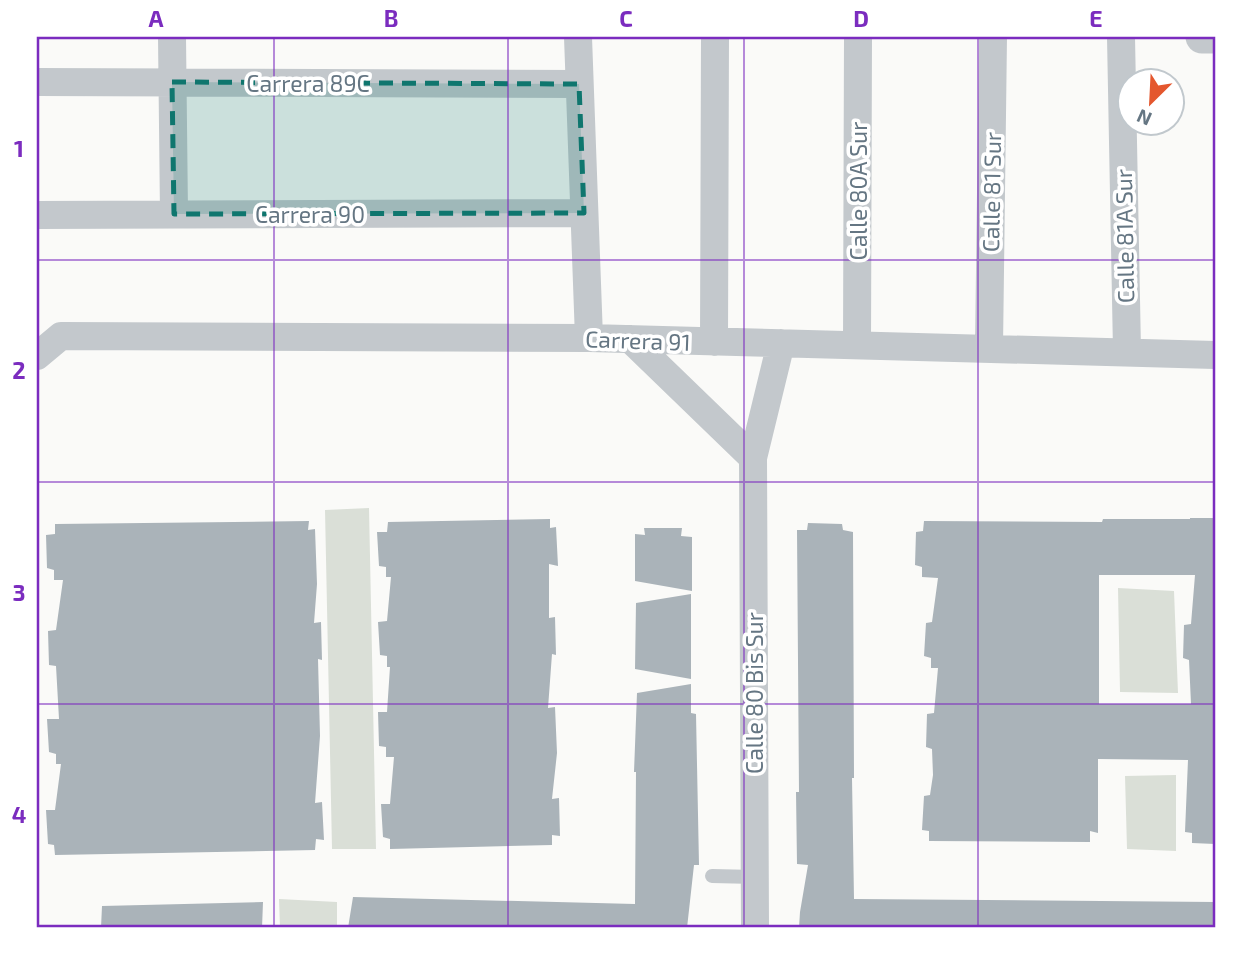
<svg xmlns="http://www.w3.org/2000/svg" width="1252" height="965" viewBox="0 0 1252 965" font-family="'Exo 2',sans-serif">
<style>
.grass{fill:#dadfd7}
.building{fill:#aab3b9;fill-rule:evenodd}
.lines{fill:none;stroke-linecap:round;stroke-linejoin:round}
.service{stroke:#c3c8cc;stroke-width:14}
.minor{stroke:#c3c8cc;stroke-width:28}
.tertiary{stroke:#c3c8cc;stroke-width:33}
.marked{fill:#0f766e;fill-opacity:0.2;stroke:#0f766e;stroke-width:5;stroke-dasharray:14 9;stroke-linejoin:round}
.grid{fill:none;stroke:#7b2cbf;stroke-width:2;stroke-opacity:0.55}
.labels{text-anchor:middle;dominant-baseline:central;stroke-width:7;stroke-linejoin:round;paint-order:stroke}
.street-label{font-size:23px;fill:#657683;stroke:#fff}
.neatline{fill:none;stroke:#7b2cbf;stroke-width:2.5}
.grid-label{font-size:23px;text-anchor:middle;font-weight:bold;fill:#7b2cbf}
</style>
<rect width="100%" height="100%" fill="#fafaf8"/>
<path class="grass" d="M 369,508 L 376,849 L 332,849 L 325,510 Z
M 1118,588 L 1174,591 L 1178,693 L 1120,692 Z
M 1176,775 L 1176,851 L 1127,849 L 1125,776 Z
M 279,899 L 337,902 L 337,928 L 280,928 Z"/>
<path class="building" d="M 1190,518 L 1215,518 L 1215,844 L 1192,843 L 1192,833 L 1185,832 L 1188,760 L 1098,759 L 1098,833 L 1090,831 L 1090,842 L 929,841 L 929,831 L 922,830 L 924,796 L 930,795 L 933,775 L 932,749 L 926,747 L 927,714 L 934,713 L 938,668 L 931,668 L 931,658 L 924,656 L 926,623 L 932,622 L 938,578 L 922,577 L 922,567 L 915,565 L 916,532 L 923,531 L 924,521 L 1102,522 L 1103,519 L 1190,519 ZM 1099,575 L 1195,575 L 1191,624 L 1184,625 L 1183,658 L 1189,660 L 1191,704 L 1099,704 Z
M 550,519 L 550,528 L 556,527 L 558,566 L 549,564 L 549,618 L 555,617 L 556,655 L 552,654 L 548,708 L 555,707 L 557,753 L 552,799 L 559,798 L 560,836 L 552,835 L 552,845 L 390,849 L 390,839 L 383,837 L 381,804 L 390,804 L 394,757 L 386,757 L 386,747 L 379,746 L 378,712 L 387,712 L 390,667 L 387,667 L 387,656 L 380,655 L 378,622 L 387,621 L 391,577 L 386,577 L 386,567 L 379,566 L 377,532 L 387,532 L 388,522 Z
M 309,521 L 308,530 L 315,529 L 317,584 L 314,623 L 321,622 L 322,660 L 318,659 L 320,736 L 315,803 L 322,802 L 324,840 L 316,839 L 315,850 L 55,855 L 54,845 L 48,844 L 46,810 L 55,810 L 61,764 L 56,764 L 56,754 L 49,752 L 47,719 L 59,719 L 56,666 L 49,665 L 48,631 L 56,630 L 63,580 L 54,580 L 54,570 L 47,568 L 46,535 L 55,534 L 55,524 Z
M 808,523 L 842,524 L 843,530 L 853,532 L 854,778 L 852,778 L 854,899 L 1215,902 L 1215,928 L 799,928 L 800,912 L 808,865 L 797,864 L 796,792 L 799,792 L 797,530 L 807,530 Z
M 644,528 L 682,528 L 681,536 L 692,537 L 692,591 L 635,581 L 635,534 L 645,535 Z
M 691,594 L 691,679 L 635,669 L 636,603 Z
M 691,684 L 691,713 L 696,714 L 699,865 L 694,865 L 687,928 L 348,928 L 353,897 L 635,904 L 636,772 L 634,772 L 637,693 Z
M 263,902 L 262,928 L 101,928 L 102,906 Z"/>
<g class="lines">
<path class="service" d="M 712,876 L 755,877"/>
<path class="minor" d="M 172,37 L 174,214
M 578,37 L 589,338
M 1121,37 L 1127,351
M 37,82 L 579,84
M 37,215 L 584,213
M 630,339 L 753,458
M 714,342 L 715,37
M 857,345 L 858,37
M 989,348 L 993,37
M 37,356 L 61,336 L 589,338 L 1215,355
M 755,928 L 753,458 L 781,343"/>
<path class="tertiary" d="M 1202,37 L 1215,37"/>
</g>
<path class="marked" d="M 172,82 L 579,84 L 584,213 L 174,214 Z"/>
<path class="grid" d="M 274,37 L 274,928M 508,37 L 508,928M 744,37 L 744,928M 978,37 L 978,928M 37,260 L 1215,260M 37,482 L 1215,482M 37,704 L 1215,704"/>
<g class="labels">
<g class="street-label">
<text x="308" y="83">Carrera 89C</text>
<text transform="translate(858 191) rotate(-90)">Calle 80A Sur</text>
<text transform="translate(991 192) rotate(-89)">Calle 81 Sur</text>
<text x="310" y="214">Carrera 90</text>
<text transform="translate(1124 236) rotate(-91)">Calle 81A Sur</text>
<text transform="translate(638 340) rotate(2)">Carrera 91</text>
<text transform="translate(754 693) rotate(-90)">Calle 80 Bis Sur</text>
</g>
</g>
<rect width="1252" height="965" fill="none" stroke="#ffffff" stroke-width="77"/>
<g transform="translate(1151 102) rotate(204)"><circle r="33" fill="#ffffff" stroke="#c1c8cd" stroke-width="2"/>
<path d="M0-5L12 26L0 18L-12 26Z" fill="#e4572e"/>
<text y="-10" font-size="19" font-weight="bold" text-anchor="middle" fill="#657683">N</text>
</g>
<rect x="38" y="38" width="1176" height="888" class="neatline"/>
<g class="grid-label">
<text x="156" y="27">A</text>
<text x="391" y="27">B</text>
<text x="626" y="27">C</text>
<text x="861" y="27">D</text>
<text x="1096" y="27">E</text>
<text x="19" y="157">1</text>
<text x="19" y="379">2</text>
<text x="19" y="601">3</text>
<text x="19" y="823">4</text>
</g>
</svg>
